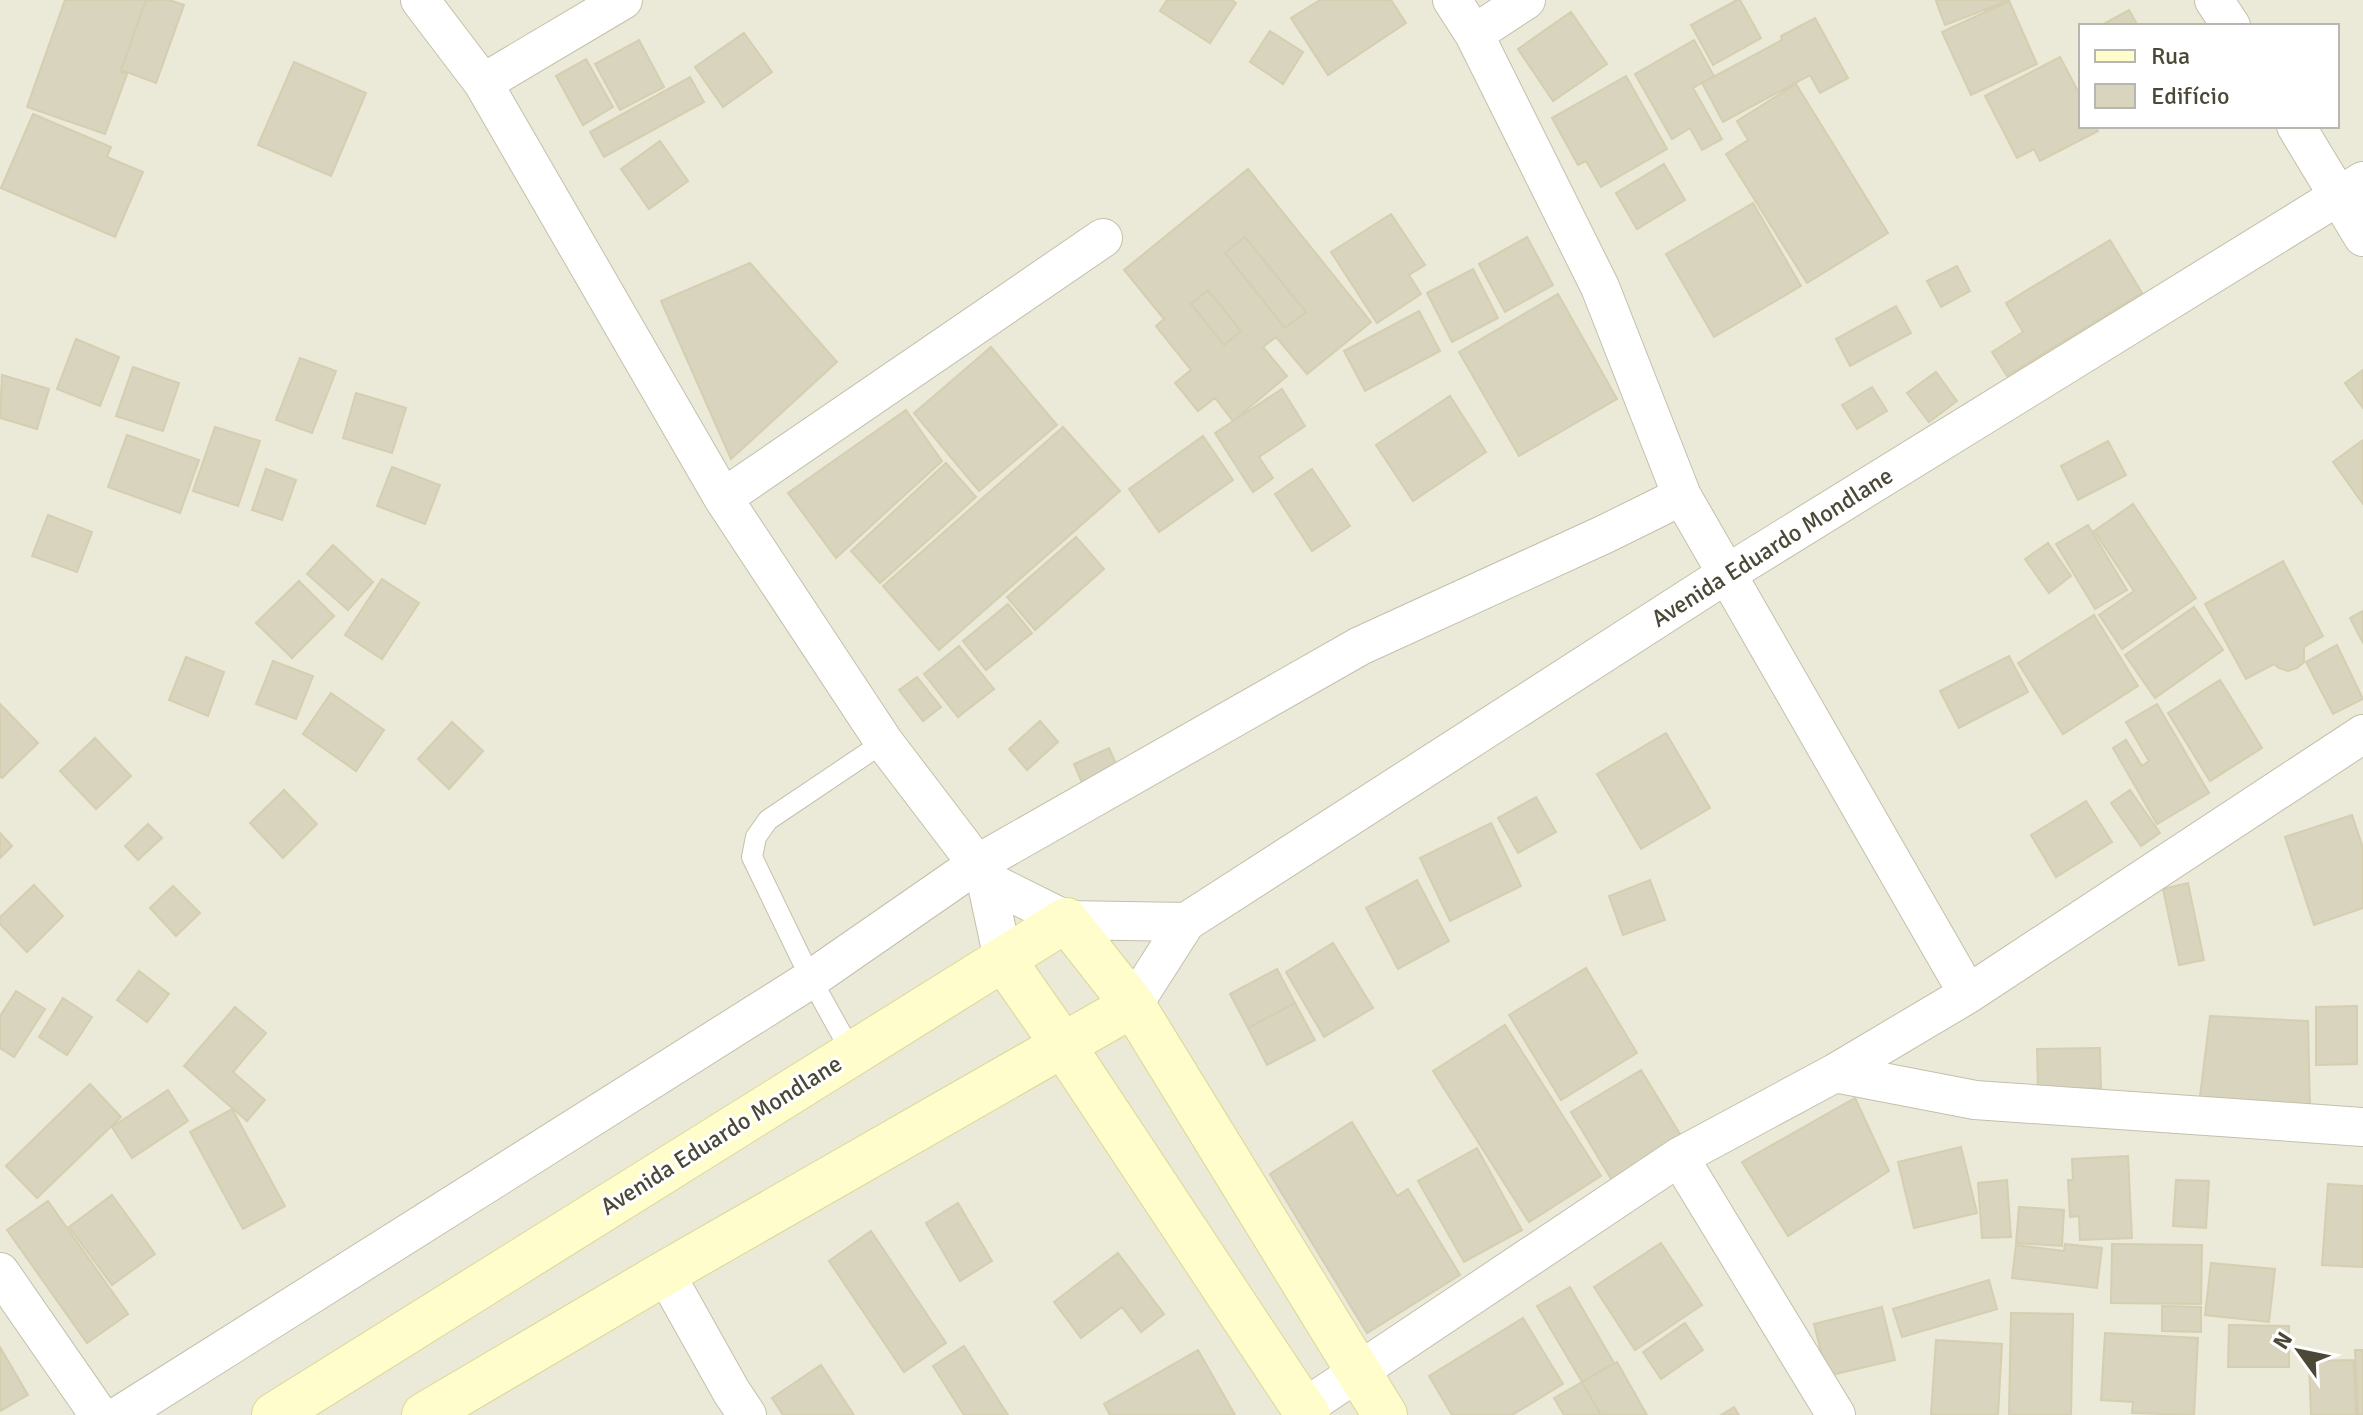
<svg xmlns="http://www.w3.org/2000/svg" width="2363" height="1415" viewBox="0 0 2363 1415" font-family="Signika,sans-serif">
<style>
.residential{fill:#ebe9d7;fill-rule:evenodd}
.building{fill:#d9d4be;stroke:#d5ceb0;stroke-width:2;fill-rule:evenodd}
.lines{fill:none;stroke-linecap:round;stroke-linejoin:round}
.lane-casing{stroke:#c3c0ab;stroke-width:22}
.street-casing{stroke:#c3c0ab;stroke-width:40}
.secondary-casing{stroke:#dbd795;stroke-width:46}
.lane{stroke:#fff;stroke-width:20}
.street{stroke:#fff;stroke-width:38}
.secondary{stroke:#fffdcb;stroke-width:44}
.labels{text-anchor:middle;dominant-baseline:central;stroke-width:6;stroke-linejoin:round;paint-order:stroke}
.street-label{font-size:24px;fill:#4b4837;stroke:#fff}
</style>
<rect width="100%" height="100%" fill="#f6f5ea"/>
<path class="residential" d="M 0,0 L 2363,0 L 2363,1415 L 0,1415 ZM 2081,26 L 2337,26 L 2337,126 L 2081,126 Z"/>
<path class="building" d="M 65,0 L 146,0 L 121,70 L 121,72 L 127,74 L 105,134 L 27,107 Z
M 146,0 L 169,0 L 184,5 L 156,83 L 121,70 Z
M 1167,0 L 1232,0 L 1236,3 L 1210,43 L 1160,11 Z
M 1320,0 L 1391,0 L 1406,23 L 1328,75 L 1291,18 Z
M 1737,0 L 1740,0 L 1761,38 L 1713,65 L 1691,25 Z
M 1939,0 L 2010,0 L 1945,25 L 1936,1 Z
M 2009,1 L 2037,64 L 1971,95 L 1942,32 Z
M 2129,10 L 2138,26 L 2100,26 Z
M 1571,12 L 1607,64 L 1553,101 L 1518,49 Z
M 1815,18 L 1848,78 L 1820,93 L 1810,75 L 1723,122 L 1702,83 L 1782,40 L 1781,36 Z
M 1270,31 L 1303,52 L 1283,84 L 1250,62 Z
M 744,33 L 772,72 L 723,107 L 695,67 Z
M 639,40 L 664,87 L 620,110 L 595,64 Z
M 1694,40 L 1714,76 L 1693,88 L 1722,139 L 1702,150 L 1690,128 L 1672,139 L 1635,74 Z
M 2060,57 L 2081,97 L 2081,126 L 2096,126 L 2098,131 L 2040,161 L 2034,149 L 2017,158 L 1985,96 Z
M 586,59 L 613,107 L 583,125 L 556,76 Z
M 294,62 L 366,93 L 331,176 L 258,145 Z
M 1626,76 L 1667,149 L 1601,187 L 1586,161 L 1578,165 L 1552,118 Z
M 690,77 L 704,102 L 604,157 L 590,132 Z
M 1796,84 L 1888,233 L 1807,283 L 1726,154 L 1748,140 L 1737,121 Z
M 33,114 L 111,147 L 107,157 L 143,172 L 115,237 L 1,188 Z
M 660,141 L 688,181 L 649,209 L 621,169 Z
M 1664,164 L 1685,200 L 1637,229 L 1616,193 Z
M 1248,169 L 1371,322 L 1307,374 L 1276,337 L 1263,347 L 1287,376 L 1233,421 L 1215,398 L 1198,411 L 1175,383 L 1191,370 L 1156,326 L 1164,319 L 1124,270 ZM 1245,237 L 1306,312 L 1285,328 L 1225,253 ZM 1208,290 L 1241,331 L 1224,345 L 1191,304 Z
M 1753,203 L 1801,286 L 1714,337 L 1666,254 Z
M 1391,214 L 1425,265 L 1409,275 L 1421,294 L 1377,323 L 1331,252 Z
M 1245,237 L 1306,312 L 1285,328 L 1225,253 Z
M 1527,237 L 1553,285 L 1505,312 L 1479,264 Z
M 2110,240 L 2142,293 L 2007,376 L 1992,352 L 2023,332 L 2006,303 Z
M 750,263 L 837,362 L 731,459 L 661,301 Z
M 1957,266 L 1970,291 L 1941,307 L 1927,281 Z
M 1473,269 L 1498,318 L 1452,342 L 1427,293 Z
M 1208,290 L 1241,331 L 1224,345 L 1191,304 Z
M 1558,294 L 1617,399 L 1519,456 L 1459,352 Z
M 1896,306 L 1911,333 L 1850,366 L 1836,339 Z
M 1419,311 L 1440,351 L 1365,391 L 1344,351 Z
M 76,339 L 119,357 L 100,406 L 57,389 Z
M 991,347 L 1057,425 L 979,491 L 914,413 Z
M 300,358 L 336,371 L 312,433 L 276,420 Z
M 133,367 L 179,383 L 163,431 L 116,416 Z
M 2363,370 L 2363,408 L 2345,383 Z
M 1936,372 L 1957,401 L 1929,422 L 1907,393 Z
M 2,375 L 49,389 L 37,429 L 0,418 Z
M 1872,387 L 1887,411 L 1857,429 L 1842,405 Z
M 1282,389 L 1305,426 L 1259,457 L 1273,478 L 1253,492 L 1215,433 Z
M 356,393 L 406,408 L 392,453 L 343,438 Z
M 1450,396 L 1486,452 L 1413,501 L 1376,445 Z
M 906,410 L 942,461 L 836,558 L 788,493 Z
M 215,427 L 260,441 L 238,506 L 193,491 Z
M 1063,427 L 1120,491 L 939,650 L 883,586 Z
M 127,435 L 199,460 L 180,513 L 108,487 Z
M 1203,436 L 1233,480 L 1159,532 L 1129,489 Z
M 2363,440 L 2363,504 L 2333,462 Z
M 2108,441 L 2126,475 L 2078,500 L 2061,466 Z
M 946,463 L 976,497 L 880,583 L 851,551 Z
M 392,467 L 440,485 L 425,524 L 377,506 Z
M 266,469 L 296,480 L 282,520 L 252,510 Z
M 1312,469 L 1350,526 L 1312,551 L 1275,494 Z
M 2133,504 L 2196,598 L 2122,649 L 2099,615 L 2134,591 L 2094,531 Z
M 48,515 L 92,532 L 77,572 L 32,556 Z
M 2088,525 L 2127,590 L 2095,609 L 2056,544 Z
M 1076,537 L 1104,569 L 1035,630 L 1007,597 Z
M 2048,543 L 2071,576 L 2049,593 L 2025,559 Z
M 333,545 L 373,582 L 348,610 L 307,574 Z
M 2283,561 L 2323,636 L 2304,647 L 2304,662 L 2297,668 L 2288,671 L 2279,668 L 2274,664 L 2246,679 L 2205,604 Z
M 382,579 L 419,603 L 382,659 L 345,635 Z
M 299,581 L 334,616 L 292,658 L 256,623 Z
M 1008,604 L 1032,633 L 986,670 L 963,641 Z
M 2194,607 L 2223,650 L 2155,698 L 2125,655 Z
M 2363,611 L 2363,643 L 2350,618 Z
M 2094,615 L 2138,686 L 2063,734 L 2018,663 Z
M 2337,645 L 2363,699 L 2333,714 L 2306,662 Z
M 959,646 L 994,689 L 958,717 L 924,674 Z
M 2009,656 L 2028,692 L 1959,728 L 1940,691 Z
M 186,657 L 224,672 L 208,716 L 169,700 Z
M 273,661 L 313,676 L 296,719 L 256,704 Z
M 917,677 L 941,707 L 923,721 L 899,690 Z
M 2220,680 L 2262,748 L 2210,781 L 2168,713 Z
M 331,693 L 384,730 L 356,771 L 303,734 Z
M 0,704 L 38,743 L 2,778 L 0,776 Z
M 2157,704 L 2209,793 L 2157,824 L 2113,748 L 2126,740 L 2142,766 L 2149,761 L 2126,722 Z
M 1040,721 L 1058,742 L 1027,770 L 1009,749 Z
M 452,722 L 483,751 L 449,789 L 418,759 Z
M 1666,733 L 1710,808 L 1641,849 L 1597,774 Z
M 95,738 L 131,776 L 96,809 L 60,771 Z
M 1109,748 L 1121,775 L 1085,790 L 1074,764 Z
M 284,790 L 317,824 L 283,858 L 250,823 Z
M 2130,790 L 2160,833 L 2141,846 L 2111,803 Z
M 1536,797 L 1556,832 L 1518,853 L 1498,818 Z
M 2086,801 L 2112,842 L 2056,877 L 2031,835 Z
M 2352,815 L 2363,848 L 2363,908 L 2314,925 L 2285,837 Z
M 1491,823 L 1521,886 L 1450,921 L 1420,858 Z
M 148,824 L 162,838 L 138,860 L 125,846 Z
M 0,833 L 12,846 L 0,858 Z
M 1417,880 L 1449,941 L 1398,969 L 1366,908 Z
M 1650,880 L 1665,920 L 1623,935 L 1609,896 Z
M 2188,883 L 2204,960 L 2179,965 L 2163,889 Z
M 34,885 L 63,916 L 27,952 L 0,924 L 0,917 Z
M 173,886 L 200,913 L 176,936 L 150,908 Z
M 1333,943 L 1373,1008 L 1324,1037 L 1286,972 Z
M 1586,968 L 1637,1053 L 1561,1100 L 1509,1015 Z
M 1277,969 L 1295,1003 L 1248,1028 L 1230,994 Z
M 139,971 L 169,994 L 147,1022 L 117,1000 Z
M 16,991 L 45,1009 L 14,1057 L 0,1048 L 0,1016 Z
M 63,998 L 92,1017 L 67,1055 L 39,1037 Z
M 1295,1003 L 1315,1040 L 1267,1065 L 1248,1028 Z
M 2357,1006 L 2357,1064 L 2316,1065 L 2316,1007 Z
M 235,1007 L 266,1033 L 233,1072 L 265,1100 L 247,1121 L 184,1066 Z
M 2210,1016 L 2308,1021 L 2310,1109 L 2199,1104 Z
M 1505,1025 L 1601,1176 L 1529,1222 L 1433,1071 Z
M 2100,1048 L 2101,1088 L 2038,1090 L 2037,1049 Z
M 1641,1070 L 1683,1139 L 1613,1182 L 1571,1112 Z
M 90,1084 L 121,1117 L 37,1198 L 6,1166 Z
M 168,1090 L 188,1121 L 132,1158 L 112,1127 Z
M 1855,1098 L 1889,1171 L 1788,1236 L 1742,1162 Z
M 232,1109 L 285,1206 L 243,1229 L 190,1132 Z
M 1352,1122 L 1397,1196 L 1408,1189 L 1460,1275 L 1367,1333 L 1270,1174 Z
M 1961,1147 L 1977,1213 L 1914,1228 L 1898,1162 Z
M 1477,1148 L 1522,1230 L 1464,1262 L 1418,1181 Z
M 2128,1156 L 2132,1238 L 2080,1240 L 2079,1216 L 2070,1217 L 2068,1180 L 2073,1180 L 2072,1159 Z
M 2007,1180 L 2011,1237 L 1982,1238 L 1978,1183 Z
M 2176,1180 L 2209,1181 L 2206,1228 L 2173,1226 Z
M 2328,1184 L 2363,1186 L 2363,1267 L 2322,1265 Z
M 112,1195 L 155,1254 L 112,1285 L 69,1227 Z
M 48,1201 L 128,1314 L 87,1343 L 7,1230 Z
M 958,1203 L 992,1261 L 960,1281 L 926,1223 Z
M 2019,1207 L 2064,1210 L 2062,1246 L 2016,1243 Z
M 871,1231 L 946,1343 L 904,1372 L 829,1261 Z
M 1661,1243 L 1702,1305 L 1635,1350 L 1594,1287 Z
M 2065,1244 L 2102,1248 L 2097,1288 L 2012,1278 L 2016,1245 L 2064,1251 Z
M 2112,1244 L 2202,1245 L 2201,1304 L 2111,1303 Z
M 1118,1253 L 1164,1314 L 1141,1332 L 1122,1307 L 1081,1338 L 1054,1302 Z
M 2211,1263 L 2275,1269 L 2269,1322 L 2205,1315 Z
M 1989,1280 L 1997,1309 L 1902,1337 L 1893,1309 Z
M 1570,1287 L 1614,1363 L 1582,1382 L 1537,1306 Z
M 2162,1306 L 2201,1307 L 2201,1332 L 2162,1331 Z
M 1882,1307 L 1895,1360 L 1827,1376 L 1814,1324 Z
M 2011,1313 L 2073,1314 L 2071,1415 L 2009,1415 Z
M 1523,1318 L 1563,1384 L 1512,1415 L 1452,1415 L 1429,1376 Z
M 1685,1323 L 1703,1350 L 1661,1379 L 1643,1352 Z
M 2229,1325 L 2289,1326 L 2289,1367 L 2228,1367 Z
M 2105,1333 L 2198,1338 L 2194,1415 L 2132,1413 L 2133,1402 L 2101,1400 Z
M 1936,1340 L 2002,1344 L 1998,1415 L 1931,1415 Z
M 964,1346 L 1008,1415 L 964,1415 L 933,1366 Z
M 0,1347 L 28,1395 L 0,1411 Z
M 1198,1350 L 1235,1415 L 1110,1415 L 1104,1404 Z
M 2355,1350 L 2363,1350 L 2363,1415 L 2358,1415 Z
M 2354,1360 L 2356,1415 L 2311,1415 L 2309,1361 Z
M 1617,1362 L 1647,1415 L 1601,1415 L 1582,1382 Z
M 821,1365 L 854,1415 L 783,1415 L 772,1398 Z
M 1582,1382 L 1601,1415 L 1564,1415 L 1554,1398 Z
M 1734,1407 L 1739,1415 L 1721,1415 Z"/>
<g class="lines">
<defs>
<path id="lane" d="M 852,1053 L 811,979 L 752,857 L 756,837 L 768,820 L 884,742"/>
<path id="street" d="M 420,0 L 483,83 L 723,498 L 884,742 L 977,864 L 986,880 L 1003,959
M 1452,0 L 1474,34 L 1600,287 L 1682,496 L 1968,994
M 2214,0 L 2231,26
M 1474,34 L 1526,0
M 483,83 L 623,0
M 2296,126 L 2363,237
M 723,498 L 1103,238
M 986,880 L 1066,920 L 1186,922
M 1133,1005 L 1186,922 L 1728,573 L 2363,181
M 1835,1073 L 1975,1100 L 2363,1127
M 1679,1157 L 1836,1415
M 0,1272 L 99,1415
M 665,1273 L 731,1391 L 747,1415
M 1304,1408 L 1679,1157 L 1835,1073 L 1968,994 L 2363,734
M 120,1415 L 811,979 L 977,864 L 1360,646 L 1605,534 L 1682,496"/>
<path id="secondary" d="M 1003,959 L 1063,1045 L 1308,1415
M 274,1415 L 1066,920 L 1133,1005 L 1385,1415
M 424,1415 L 665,1273 L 1133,1005"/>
</defs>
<use href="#lane" class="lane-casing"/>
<use href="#street" class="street-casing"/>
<use href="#secondary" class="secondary-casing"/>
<use href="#lane" class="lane"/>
<use href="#street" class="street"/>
<use href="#secondary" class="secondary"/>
</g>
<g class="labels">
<g class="street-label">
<text transform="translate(1772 547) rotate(-32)">Avenida Eduardo Mondlane</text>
<text transform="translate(721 1135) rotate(-32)">Avenida Eduardo Mondlane</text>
</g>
</g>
<rect x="2079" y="24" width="260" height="104" fill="#ffffff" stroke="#b7b6af" stroke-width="2"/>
<rect x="2095" y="50" width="40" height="12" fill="#fffdcb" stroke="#b7b6af" stroke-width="2"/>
<text x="2151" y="64" font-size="24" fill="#4b4837">Rua</text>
<rect x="2095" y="84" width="40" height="24" fill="#d9d4be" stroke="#b7b6af" stroke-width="2"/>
<text x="2151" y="104" font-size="24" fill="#4b4837">Edifício</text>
<g transform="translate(2299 1351) rotate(303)" stroke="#ffffff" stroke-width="6" paint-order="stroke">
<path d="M0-6L14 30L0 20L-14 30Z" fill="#4b4837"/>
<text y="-12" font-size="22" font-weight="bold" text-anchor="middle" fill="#4b4837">N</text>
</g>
</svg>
